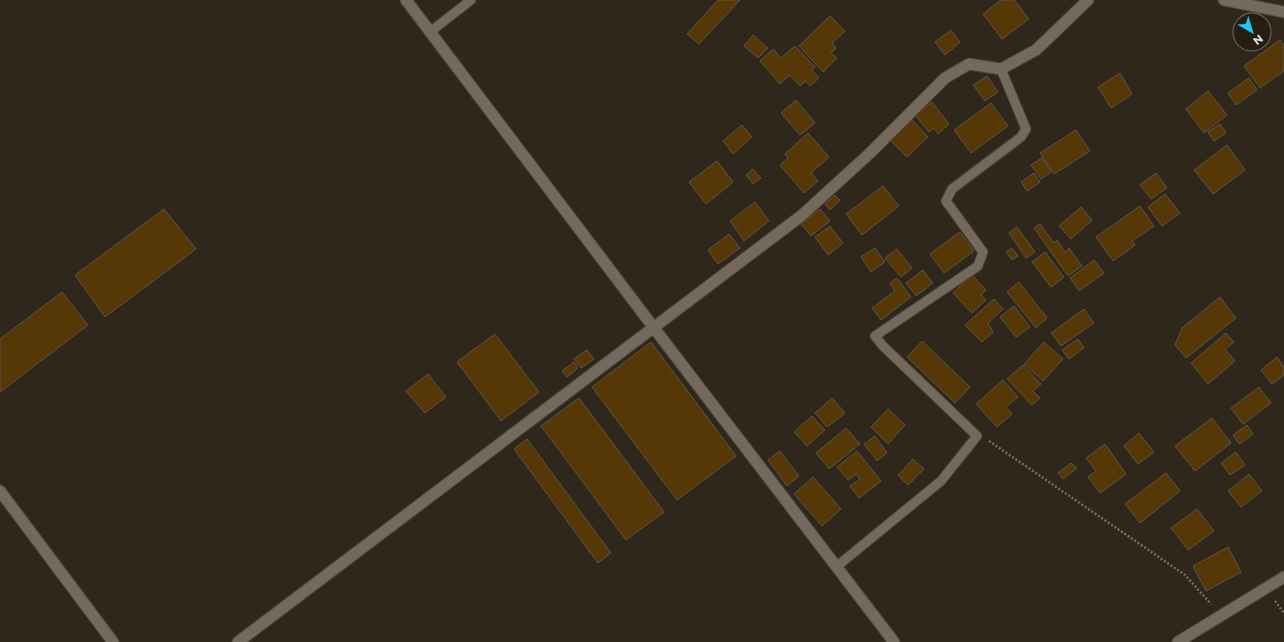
<svg xmlns="http://www.w3.org/2000/svg" width="1284" height="642" viewBox="0 0 1284 642" font-family="Montserrat,sans-serif">
<style>
.building{fill:#553805;stroke:#5d5448}
.lines{fill:none;stroke-linecap:round;stroke-linejoin:round}
.service-casing{stroke:#494239;stroke-width:11}
.minor-casing{stroke:#494239;stroke-width:13}
.tertiary-casing{stroke:#494239;stroke-width:13}
.path{stroke:#756e64;stroke-width:2.5;stroke-dasharray:2 2;stroke-linecap:butt}
.service{stroke:#73695c;stroke-width:9}
.minor{stroke:#73695c;stroke-width:11}
.tertiary{stroke:#73695c;stroke-width:11}
</style>
<rect width="100%" height="100%" fill="#30271c"/>
<path class="building" d="M 718,0 L 740,0 L 699,44 L 687,34 Z
M 1001,0 L 1014,0 L 1029,19 L 1002,39 L 983,14 Z
M 830,16 L 845,31 L 832,43 L 836,48 L 831,53 L 837,58 L 823,72 L 799,46 Z
M 951,30 L 960,42 L 945,55 L 935,42 Z
M 753,35 L 768,48 L 758,58 L 744,46 Z
M 1280,40 L 1284,45 L 1284,71 L 1260,88 L 1244,66 Z
M 795,46 L 815,67 L 812,70 L 819,78 L 810,86 L 806,81 L 800,86 L 790,75 L 780,84 L 760,61 L 773,49 L 781,58 Z
M 1120,73 L 1132,94 L 1111,108 L 1098,87 Z
M 987,76 L 998,92 L 985,101 L 973,85 Z
M 1249,78 L 1257,90 L 1236,105 L 1228,93 Z
M 1208,91 L 1227,115 L 1204,133 L 1186,109 Z
M 796,100 L 815,123 L 800,135 L 781,113 Z
M 932,102 L 949,124 L 938,134 L 934,128 L 929,132 L 915,115 Z
M 991,103 L 1008,126 L 971,153 L 954,130 Z
M 912,120 L 928,137 L 907,157 L 890,140 Z
M 1220,124 L 1226,133 L 1214,141 L 1208,132 Z
M 742,125 L 752,137 L 733,154 L 723,141 Z
M 1076,130 L 1090,151 L 1054,174 L 1040,153 Z
M 808,133 L 829,157 L 811,173 L 818,181 L 804,193 L 780,165 L 788,158 L 785,154 Z
M 1227,145 L 1245,170 L 1213,194 L 1194,170 Z
M 1042,158 L 1051,172 L 1041,179 L 1031,165 Z
M 717,161 L 733,182 L 706,204 L 689,182 Z
M 753,169 L 761,178 L 753,184 L 746,175 Z
M 1034,173 L 1040,182 L 1027,191 L 1021,182 Z
M 1156,173 L 1167,188 L 1151,199 L 1140,185 Z
M 883,186 L 899,206 L 862,235 L 846,214 Z
M 1165,194 L 1180,213 L 1162,226 L 1148,207 Z
M 835,195 L 840,200 L 830,210 L 825,204 Z
M 755,202 L 769,221 L 744,241 L 730,221 Z
M 1140,206 L 1154,226 L 1132,241 L 1135,245 L 1113,261 L 1096,237 Z
M 1081,207 L 1092,220 L 1071,239 L 1059,226 Z
M 164,209 L 196,249 L 105,317 L 75,275 Z
M 820,209 L 830,221 L 811,236 L 801,224 Z
M 1040,224 L 1054,243 L 1057,240 L 1065,252 L 1069,248 L 1082,266 L 1068,276 L 1034,228 Z
M 830,226 L 843,243 L 828,255 L 815,237 Z
M 1017,227 L 1035,252 L 1026,258 L 1009,233 Z
M 960,232 L 974,251 L 944,273 L 930,254 Z
M 729,234 L 740,248 L 718,264 L 708,250 Z
M 875,248 L 885,262 L 871,272 L 861,257 Z
M 1012,248 L 1018,256 L 1012,260 L 1006,252 Z
M 897,249 L 912,268 L 901,277 L 885,258 Z
M 1045,252 L 1064,277 L 1051,287 L 1032,262 Z
M 1094,260 L 1104,273 L 1079,291 L 1070,278 Z
M 923,270 L 933,283 L 916,296 L 906,283 Z
M 972,275 L 986,290 L 981,295 L 986,300 L 972,313 L 953,293 Z
M 897,278 L 911,297 L 881,320 L 872,308 L 895,291 L 890,283 Z
M 1019,282 L 1047,318 L 1036,328 L 1007,292 Z
M 62,292 L 88,325 L 0,392 L 0,339 Z
M 1220,297 L 1236,318 L 1186,358 L 1175,345 L 1182,328 Z
M 994,299 L 1003,309 L 988,323 L 993,332 L 982,342 L 965,325 Z
M 1014,306 L 1030,327 L 1016,337 L 1000,317 Z
M 1084,309 L 1094,323 L 1061,346 L 1051,333 Z
M 1226,333 L 1234,342 L 1225,349 L 1235,361 L 1208,384 L 1191,363 Z
M 495,334 L 539,392 L 501,421 L 457,362 Z
M 1078,339 L 1084,348 L 1069,359 L 1062,350 Z
M 922,341 L 970,387 L 955,403 L 907,357 Z
M 651,342 L 736,456 L 677,500 L 592,387 Z
M 1044,342 L 1063,359 L 1043,381 L 1024,364 Z
M 587,350 L 594,359 L 581,368 L 574,359 Z
M 1277,357 L 1284,367 L 1284,375 L 1272,384 L 1261,370 Z
M 574,362 L 578,368 L 567,377 L 562,371 Z
M 1023,365 L 1041,384 L 1033,391 L 1040,398 L 1032,405 L 1007,379 Z
M 428,374 L 446,397 L 425,413 L 406,391 Z
M 1003,380 L 1018,397 L 1006,407 L 1012,414 L 997,427 L 976,404 Z
M 1259,387 L 1271,403 L 1243,424 L 1231,408 Z
M 579,398 L 664,512 L 626,540 L 541,426 Z
M 832,398 L 845,413 L 827,427 L 815,413 Z
M 888,409 L 905,425 L 888,444 L 871,427 Z
M 812,416 L 825,430 L 807,446 L 794,432 Z
M 1212,418 L 1231,443 L 1195,471 L 1175,446 Z
M 1247,425 L 1253,434 L 1239,444 L 1233,435 Z
M 846,428 L 860,444 L 829,469 L 816,453 Z
M 1139,433 L 1154,452 L 1138,464 L 1124,446 Z
M 875,436 L 887,453 L 877,461 L 864,444 Z
M 527,439 L 611,553 L 598,563 L 514,449 Z
M 1105,444 L 1126,474 L 1100,493 L 1088,477 L 1096,471 L 1086,458 Z
M 780,451 L 799,476 L 787,486 L 768,460 Z
M 857,451 L 881,481 L 859,498 L 850,486 L 860,479 L 856,474 L 848,480 L 837,467 Z
M 1236,452 L 1245,465 L 1230,475 L 1221,463 Z
M 913,459 L 924,469 L 908,485 L 898,475 Z
M 1071,463 L 1077,468 L 1063,479 L 1058,473 Z
M 1166,473 L 1180,491 L 1140,523 L 1125,504 Z
M 1249,474 L 1262,491 L 1241,507 L 1228,491 Z
M 813,477 L 841,509 L 822,526 L 794,494 Z
M 1197,509 L 1214,531 L 1188,550 L 1171,528 Z
M 1228,547 L 1241,572 L 1206,591 L 1193,566 Z"/>
<g class="lines">
<defs>
<path id="service" d="M 430,32 L 471,0
M 836,567 L 941,481 L 977,436 L 883,346 L 875,336 L 978,266 L 983,252 L 946,201 L 952,189 L 1021,137 L 1026,129 L 1001,69"/>
<path id="minor" d="M 406,0 L 654,328 L 894,642
M 0,491 L 113,642
M 238,642 L 801,216 L 869,154 L 945,78 L 969,64 L 1001,69 L 1036,50 L 1088,0"/>
<path id="tertiary" d="M 1224,0 L 1284,12
M 1178,642 L 1284,577"/>
</defs>
<use href="#service" class="service-casing"/>
<use href="#minor" class="minor-casing"/>
<use href="#tertiary" class="tertiary-casing"/>
<path class="path" d="M 989,441 L 1185,575 L 1211,604
M 1275,601 L 1284,613"/>
<use href="#service" class="service"/>
<use href="#minor" class="minor"/>
<use href="#tertiary" class="tertiary"/>
</g>
<g transform="translate(1252 32) rotate(142)"><circle r="19" fill="#261e13" stroke="#736c62"/>
<path d="M0-3L7 15L0 10L-7 15Z" fill="#1bc9fc"/>
<text y="-6" font-size="11" font-weight="bold" text-anchor="middle" fill="#e6e1d9">N</text>
</g>
</svg>
